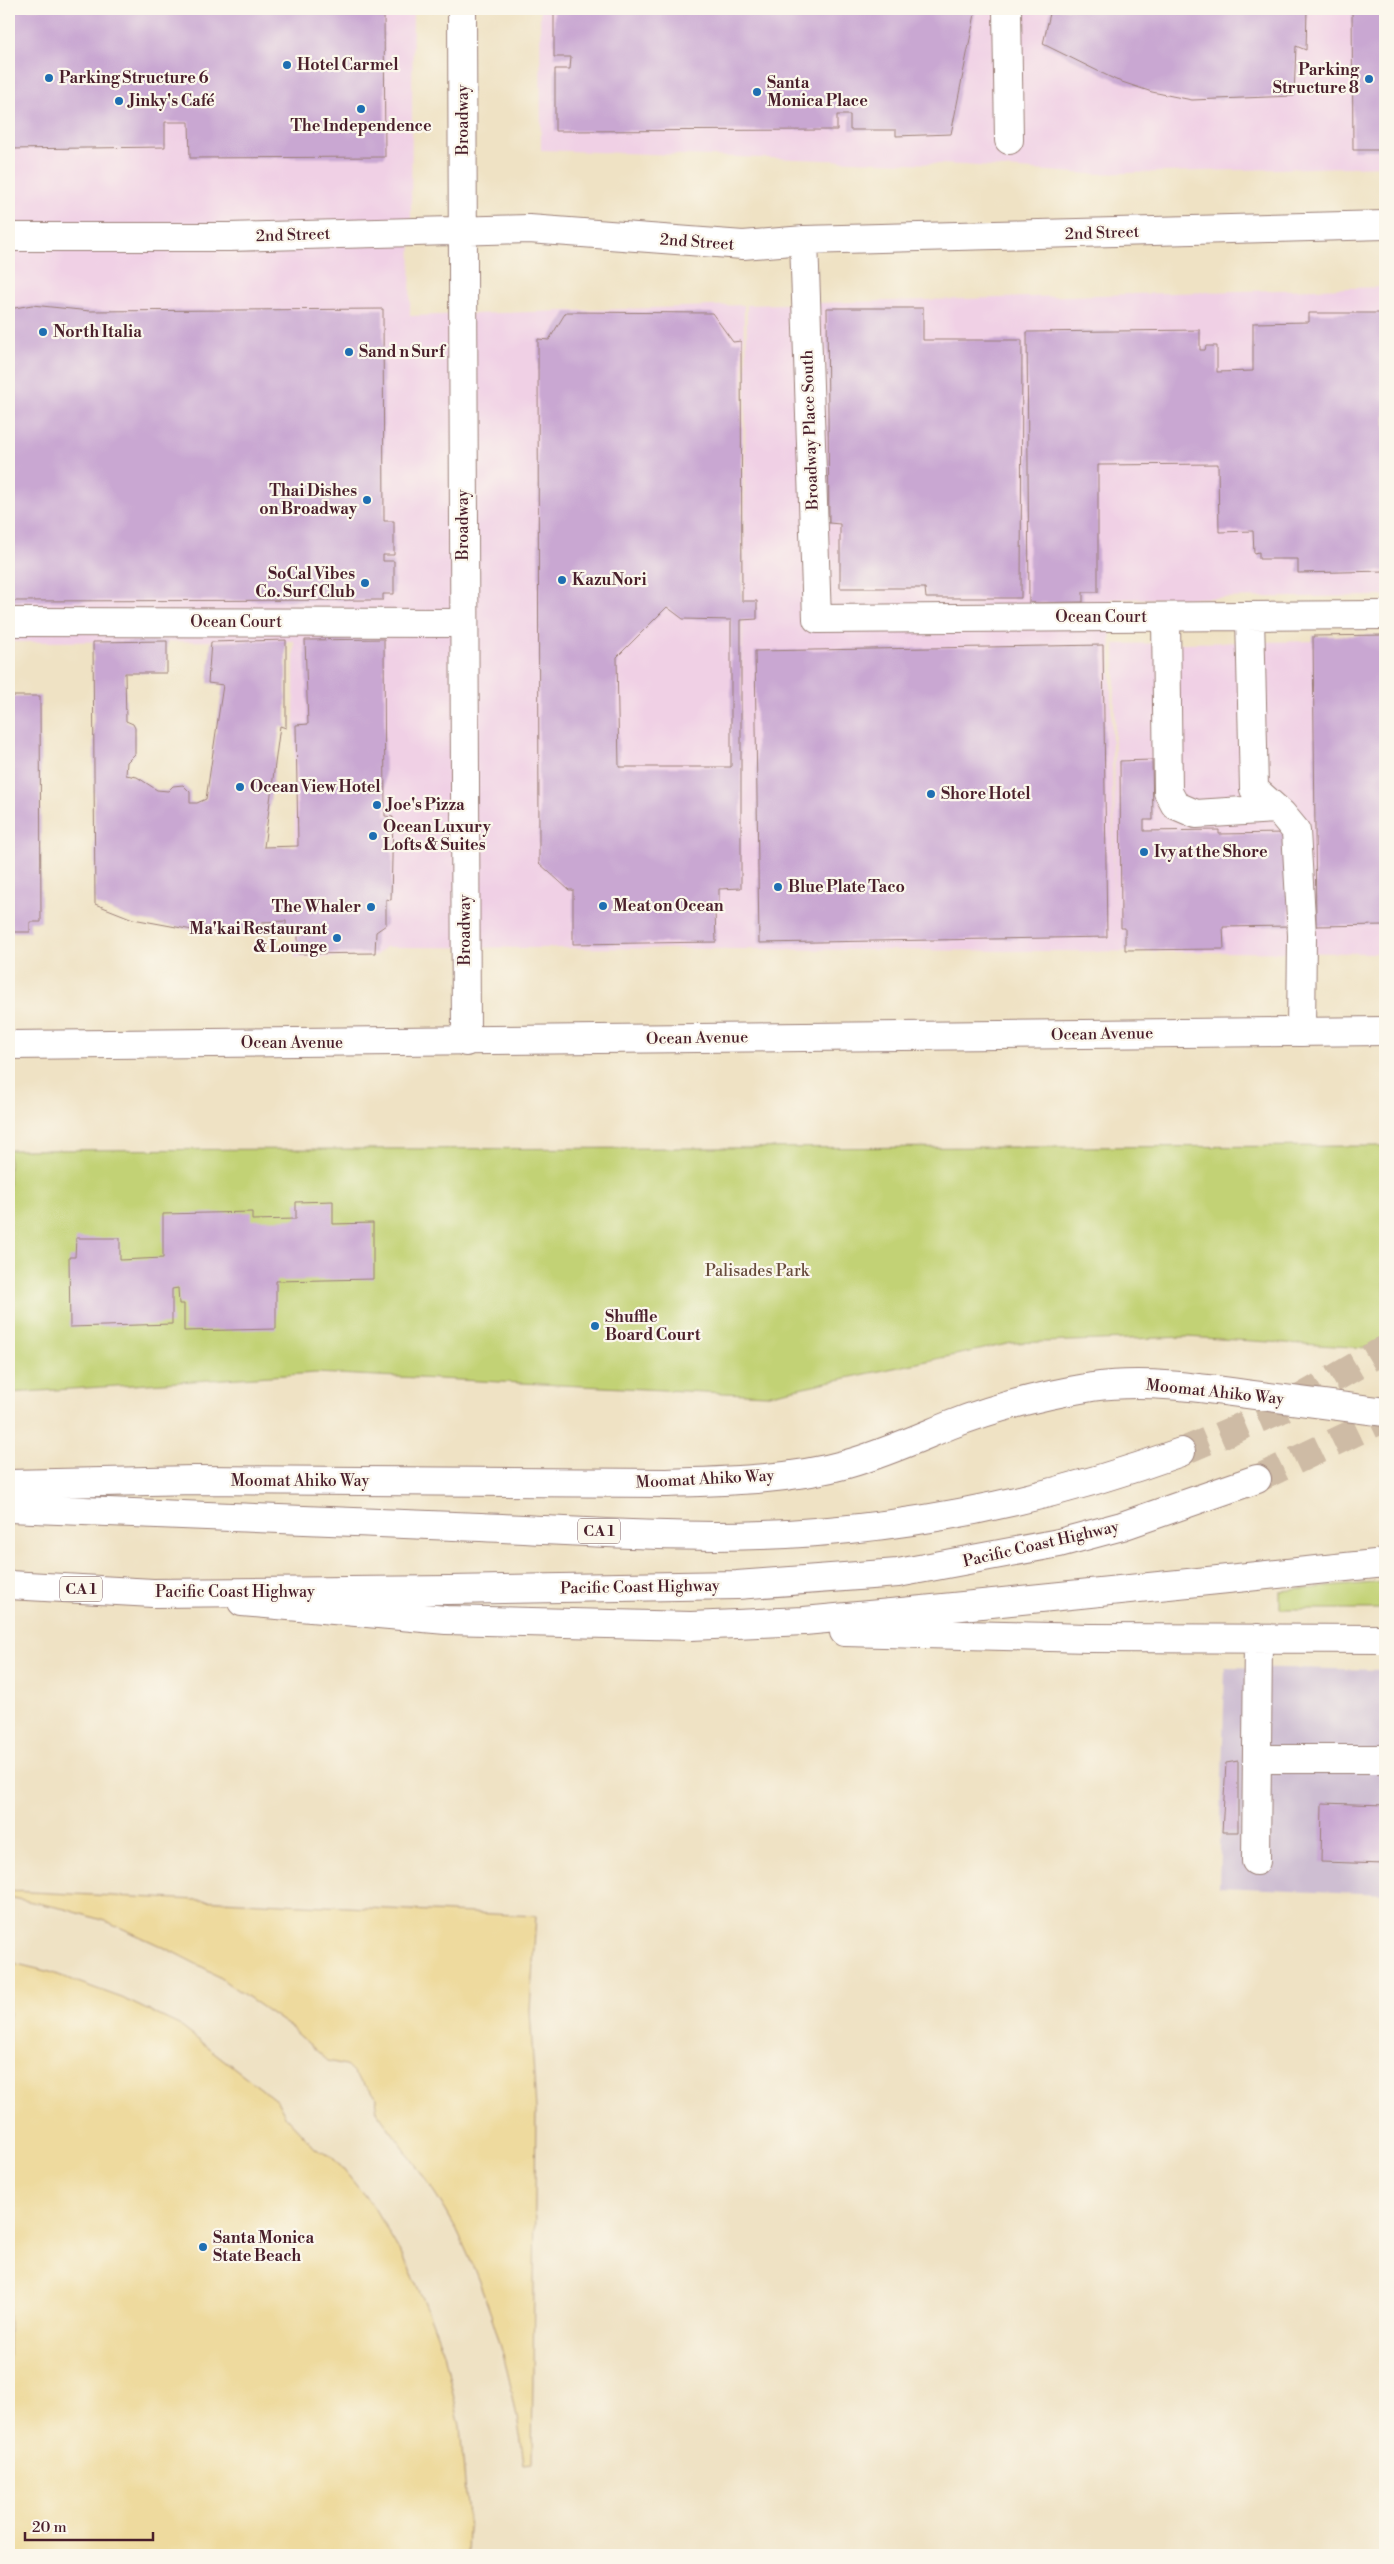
<svg xmlns="http://www.w3.org/2000/svg" width="1394" height="2564" viewBox="0 0 1394 2564" font-family="'Libre Bodoni',serif">
<style>
.built{fill:#f0d0e5}
.industrial{fill:#cebed2}
.green{fill:#c2d274;stroke:#867850}
.sand{fill:#eeda9e;stroke:#9c7c64}
.building{fill:#c9a7d2;fill-rule:evenodd}
.lines{fill:none;stroke-linecap:round;stroke-linejoin:round}
.highway-tunnel{stroke:#cebba5;stroke-width:28;stroke-dasharray:28 14;stroke-linecap:butt}
.minor-casing{stroke:#9c8078;stroke-width:30}
.major-casing{stroke:#9c8078;stroke-width:30}
.highway-casing{stroke:#9c8078;stroke-width:30}
.minor{stroke:#fff;stroke-width:28}
.major{stroke:#fff;stroke-width:28}
.highway{stroke:#fff;stroke-width:28}
.poi-dot{fill:#1f6fb2;stroke:#fbf7ec;stroke-width:2}
.labels{text-anchor:middle;dominant-baseline:central;stroke-width:4.5;stroke-linejoin:round;paint-order:stroke}
.shield{fill:#fbf7ec;stroke:#7f6065;stroke-width:1}
.shield-label{font-size:15px;font-weight:bold;fill:#4a1f2b}
.poi-label{font-size:16px;font-weight:bold;fill:#4a1f2b;stroke:#fbf7ec;text-anchor:start}
.street-label{font-size:16px;fill:#4a1f2b;stroke:#fbf7ec}
.park-label{font-size:16px;fill:#684c3d;stroke:#fbf7ec}
</style>
<rect width="100%" height="100%" fill="#fbf7ec"/>
<filter id="ink" filterUnits="userSpaceOnUse"><feTurbulence type="fractalNoise" baseFrequency=".02" numOctaves="2"/><feDisplacementMap in="SourceGraphic" scale="10" xChannelSelector="R" yChannelSelector="G"/><feConvolveMatrix kernelMatrix="1 2 1 2 8 2 1 2 1" color-interpolation-filters="sRGB"/></filter>
<filter id="wash" filterUnits="userSpaceOnUse"><feTurbulence type="fractalNoise" baseFrequency=".0096" numOctaves="4" result="noise"/><feDisplacementMap in="SourceGraphic" scale="20" xChannelSelector="R" yChannelSelector="G"/><feGaussianBlur stdDeviation="1.12" result="paint"/><feColorMatrix in="noise" values="0 0 0 0 0 0 0 0 0 0 0 0 0 0 0 0 0 1.4 0 .05"/><feComposite in="paint" operator="in"/></filter>
<g filter="url(#wash)">
<rect width="100%" height="100%" fill="#efe2c4"/>
<path class="built" d="M 9,9 L 413,9 L 410,316 L 744,305 L 741,774 L 747,305 L 1385,287 L 1385,596 L 1110,599 L 1114,905 L 1115,644 L 1385,640 L 1385,953 L 386,947 L 375,956 L 295,958 L 294,641 L 9,642 Z
M 540,9 L 1385,9 L 1385,166 L 1089,174 L 964,165 L 541,150 Z"/>
<path class="industrial" d="M 1225,1667 L 1385,1670 L 1385,1894 L 1219,1887 Z"/>
<path class="green" d="M 1385,1146 L 1385,1349 L 1186,1337 L 1012,1343 L 766,1395 L 316,1373 L 9,1393 L 9,1150 Z
M 1385,1582 L 1385,1609 L 1280,1609 L 1280,1591 Z"/>
<path class="sand" d="M 9,1891 L 536,1916 L 530,2010 L 536,2110 L 532,2463 L 524,2464 C 514,2381 492,2302 455,2227 C 433,2186 403,2148 376,2110 L 377,2097 L 345,2065 L 328,2061 L 289,2026 L 210,1971 L 163,1947 L 108,1922 L 65,1909 L 9,1897 Z
M 9,1962 L 50,1972 L 122,1998 L 179,2025 L 277,2101 L 285,2116 L 316,2149 L 333,2157 L 373,2206 L 407,2264 L 425,2303 L 444,2353 L 460,2426 L 469,2529 L 468,2555 L 9,2555 Z"/>
<g id="blocks">
<path class="building" d="M 9,9 L 384,9 L 385,157 L 190,158 L 189,122 L 165,122 L 165,147 L 9,149 Z
M 554,9 L 976,9 L 951,134 L 896,136 L 896,130 L 850,130 L 850,115 L 837,115 L 837,130 L 555,131 L 555,69 L 570,69 L 571,57 L 554,57 Z
M 1051,9 L 1307,9 L 1306,50 L 1296,46 L 1294,96 L 1192,100 L 1152,92 L 1116,80 L 1043,44 Z
M 1352,9 L 1385,9 L 1385,150 L 1353,150 Z
M 32,305 L 90,311 L 383,309 L 384,521 L 394,521 L 394,555 L 383,555 L 383,561 L 394,561 L 394,594 L 383,594 L 383,600 L 9,601 L 9,309 Z
M 827,308 L 923,308 L 923,340 L 1022,340 L 1021,598 L 926,598 L 925,588 L 840,588 L 840,524 L 829,523 Z
M 566,312 L 712,313 L 733,342 L 741,341 L 742,601 L 757,601 L 757,619 L 741,620 L 741,888 L 719,889 L 719,908 L 715,909 L 716,942 L 573,944 L 573,890 L 569,890 L 539,863 L 538,339 L 549,340 ZM 667,607 L 683,619 L 731,620 L 731,767 L 619,767 L 617,657 Z
M 1309,313 L 1385,313 L 1385,571 L 1298,573 L 1298,559 L 1259,559 L 1259,552 L 1254,553 L 1253,531 L 1219,532 L 1218,464 L 1098,465 L 1098,592 L 1083,592 L 1083,602 L 1029,603 L 1027,332 L 1200,330 L 1200,350 L 1205,350 L 1206,346 L 1217,346 L 1217,372 L 1253,371 L 1253,323 L 1309,322 Z
M 1385,635 L 1385,925 L 1316,926 L 1313,636 Z
M 384,639 L 385,816 L 393,817 L 391,900 L 386,899 L 386,925 L 376,932 L 375,953 L 298,954 L 298,933 L 286,933 L 286,921 L 262,922 L 263,930 L 198,931 L 133,919 L 95,904 L 93,642 L 167,641 L 167,673 L 125,673 L 126,721 L 133,724 L 135,728 L 135,754 L 127,762 L 126,775 L 137,777 L 157,790 L 168,791 L 173,786 L 183,785 L 190,792 L 190,803 L 197,803 L 206,799 L 223,685 L 208,683 L 211,642 L 286,640 L 286,728 L 280,726 L 264,847 L 298,846 L 296,725 L 308,724 L 305,640 Z
M 1103,645 L 1107,937 L 759,943 L 755,651 Z
M 9,696 L 40,696 L 41,922 L 30,922 L 30,932 L 9,932 Z
M 1152,760 L 1153,820 L 1144,820 L 1144,831 L 1219,830 L 1219,834 L 1285,833 L 1290,926 L 1223,927 L 1224,949 L 1125,950 L 1125,928 L 1121,928 L 1120,761 Z
M 333,1201 L 333,1224 L 373,1223 L 373,1279 L 276,1281 L 276,1329 L 184,1331 L 184,1304 L 179,1304 L 178,1288 L 172,1289 L 172,1324 L 70,1327 L 69,1257 L 75,1257 L 76,1238 L 120,1238 L 120,1260 L 163,1258 L 163,1214 L 252,1212 L 252,1220 L 296,1219 L 296,1202 Z
M 1238,1761 L 1238,1832 L 1222,1832 L 1226,1763 Z
M 1322,1803 L 1385,1805 L 1385,1864 L 1321,1862 Z"/>
</g>
</g>
<g filter="url(#ink)">
<use href="#blocks" fill-opacity="0" stroke="#9c8078" stroke-width="1"/>
<g class="lines">
<path class="highway-tunnel" d="M 1181,1452 L 1280,1410 L 1385,1349
M 1257,1479 L 1385,1418"/>
<defs>
<path id="minor" d="M 462,9 L 466,1042
M 1007,9 L 1009,140
M 9,237 L 229,237 L 529,229 L 743,245 L 804,240 L 1385,225
M 804,240 L 817,619 L 1385,615
M 1250,616 L 1254,789 L 1282,814 L 1296,831 L 1302,935 L 1301,1032
M 1166,617 L 1168,792 L 1175,805 L 1196,814 L 1275,809
M 9,622 L 464,623
M 9,1484 L 195,1480 L 667,1483 C 727,1481 789,1480 847,1464 C 883,1454 916,1439 950,1425 C 995,1407 1044,1395 1092,1387 C 1143,1380 1196,1387 1246,1394 C 1293,1400 1339,1406 1385,1412
M 242,1602 L 446,1620 L 691,1626 L 804,1621 L 923,1610 L 1385,1563
M 844,1632 L 1089,1638 L 1385,1639
M 1257,1759 L 1385,1759
M 1256,1861 L 1258,1638"/>
<path id="major" d="M 9,1045 L 1385,1031"/>
<path id="highway" d="M 9,1508 C 157,1514 306,1520 454,1526 C 541,1529 628,1536 715,1536 C 874,1536 1032,1506 1181,1452
M 9,1585 L 153,1593 L 450,1590 L 737,1585 L 898,1573 L 1059,1543 L 1122,1526 L 1257,1479"/>
</defs>
<use href="#minor" class="minor-casing"/>
<use href="#major" class="major-casing"/>
<use href="#highway" class="highway-casing"/>
<use href="#minor" class="minor"/>
<use href="#major" class="major"/>
<use href="#highway" class="highway"/>
</g>
</g>
<g class="poi-dot">
<circle cx="287" cy="65" r="5"/>
<circle cx="49" cy="78" r="5"/>
<circle cx="1369" cy="79" r="5"/>
<circle cx="757" cy="92" r="5"/>
<circle cx="119" cy="101" r="5"/>
<circle cx="361" cy="109" r="5"/>
<circle cx="43" cy="332" r="5"/>
<circle cx="349" cy="352" r="5"/>
<circle cx="367" cy="500" r="5"/>
<circle cx="562" cy="580" r="5"/>
<circle cx="365" cy="583" r="5"/>
<circle cx="240" cy="787" r="5"/>
<circle cx="931" cy="794" r="5"/>
<circle cx="377" cy="805" r="5"/>
<circle cx="373" cy="836" r="5"/>
<circle cx="1144" cy="852" r="5"/>
<circle cx="778" cy="887" r="5"/>
<circle cx="603" cy="906" r="5"/>
<circle cx="371" cy="907" r="5"/>
<circle cx="337" cy="938" r="5"/>
<circle cx="595" cy="1326" r="5"/>
<circle cx="203" cy="2247" r="5"/>
</g>
<g class="labels">
<g class="shield">
<rect x="578" y="1518.5" width="42" height="25" rx="4"/>
<rect x="60" y="1576.5" width="42" height="25" rx="4"/>
</g>
<g class="shield-label">
<text x="599" y="1531">CA 1</text>
<text x="81" y="1589">CA 1</text>
</g>
<g class="poi-label">
<text x="297" y="65">Hotel Carmel</text>
<text x="1359" y="70" text-anchor="end">Parking<tspan x="1359" dy="18">Structure 8</tspan></text>
<text x="59" y="78">Parking Structure 6</text>
<text x="767" y="83">Santa<tspan x="767" dy="18">Monica Place</tspan></text>
<text x="129" y="101">Jinky's Café</text>
<text x="361" y="126" text-anchor="middle">The Independence</text>
<text x="53" y="332">North Italia</text>
<text x="359" y="352">Sand n Surf</text>
<text x="357" y="491" text-anchor="end">Thai Dishes<tspan x="357" dy="18">on Broadway</tspan></text>
<text x="355" y="574" text-anchor="end">SoCal Vibes<tspan x="355" dy="18">Co. Surf Club</tspan></text>
<text x="572" y="580">KazuNori</text>
<text x="250" y="787">Ocean View Hotel</text>
<text x="941" y="794">Shore Hotel</text>
<text x="387" y="805">Joe's Pizza</text>
<text x="383" y="827">Ocean Luxury<tspan x="383" dy="18">Lofts &amp; Suites</tspan></text>
<text x="1154" y="852">Ivy at the Shore</text>
<text x="788" y="887">Blue Plate Taco</text>
<text x="613" y="906">Meat on Ocean</text>
<text x="361" y="907" text-anchor="end">The Whaler</text>
<text x="327" y="929" text-anchor="end">Ma'kai Restaurant<tspan x="327" dy="18">&amp; Lounge</tspan></text>
<text x="605" y="1317">Shuffle<tspan x="605" dy="18">Board Court</tspan></text>
<text x="213" y="2238">Santa Monica<tspan x="213" dy="18">State Beach</tspan></text>
</g>
<g class="street-label">
<text transform="translate(463 120) rotate(-90)">Broadway</text>
<text transform="translate(1102 233) rotate(-2)">2nd Street</text>
<text transform="translate(293 235) rotate(-2)">2nd Street</text>
<text transform="translate(697 242) rotate(4)">2nd Street</text>
<text transform="translate(810 430) rotate(-92)">Broadway Place South</text>
<text transform="translate(463 525) rotate(-90)">Broadway</text>
<text x="1101" y="617">Ocean Court</text>
<text x="236" y="622">Ocean Court</text>
<text transform="translate(465 930) rotate(-90)">Broadway</text>
<text transform="translate(1102 1034) rotate(-1)">Ocean Avenue</text>
<text transform="translate(697 1038) rotate(-1)">Ocean Avenue</text>
<text x="292" y="1043">Ocean Avenue</text>
<text transform="translate(1215 1392) rotate(6)">Moomat Ahiko Way</text>
<text transform="translate(705 1479) rotate(-3)">Moomat Ahiko Way</text>
<text x="300" y="1481">Moomat Ahiko Way</text>
<text transform="translate(1041 1544) rotate(-13)">Pacific Coast Highway</text>
<text transform="translate(640 1587) rotate(-1)">Pacific Coast Highway</text>
<text x="235" y="1592">Pacific Coast Highway</text>
</g>
<g class="park-label">
<text x="757" y="1271">Palisades Park</text>
</g>
</g>
<rect width="1394" height="2564" fill="none" stroke="#fbf7ec" stroke-width="30"/>
<path d="M25 2532v8h128v-8" fill="none" stroke="#4a1f2b" stroke-width="2.5"/>
<text x="32" y="2532" font-size="15" fill="#4a1f2b" stroke="#fbf7ec" stroke-width="4" paint-order="stroke">20 m</text>
</svg>
